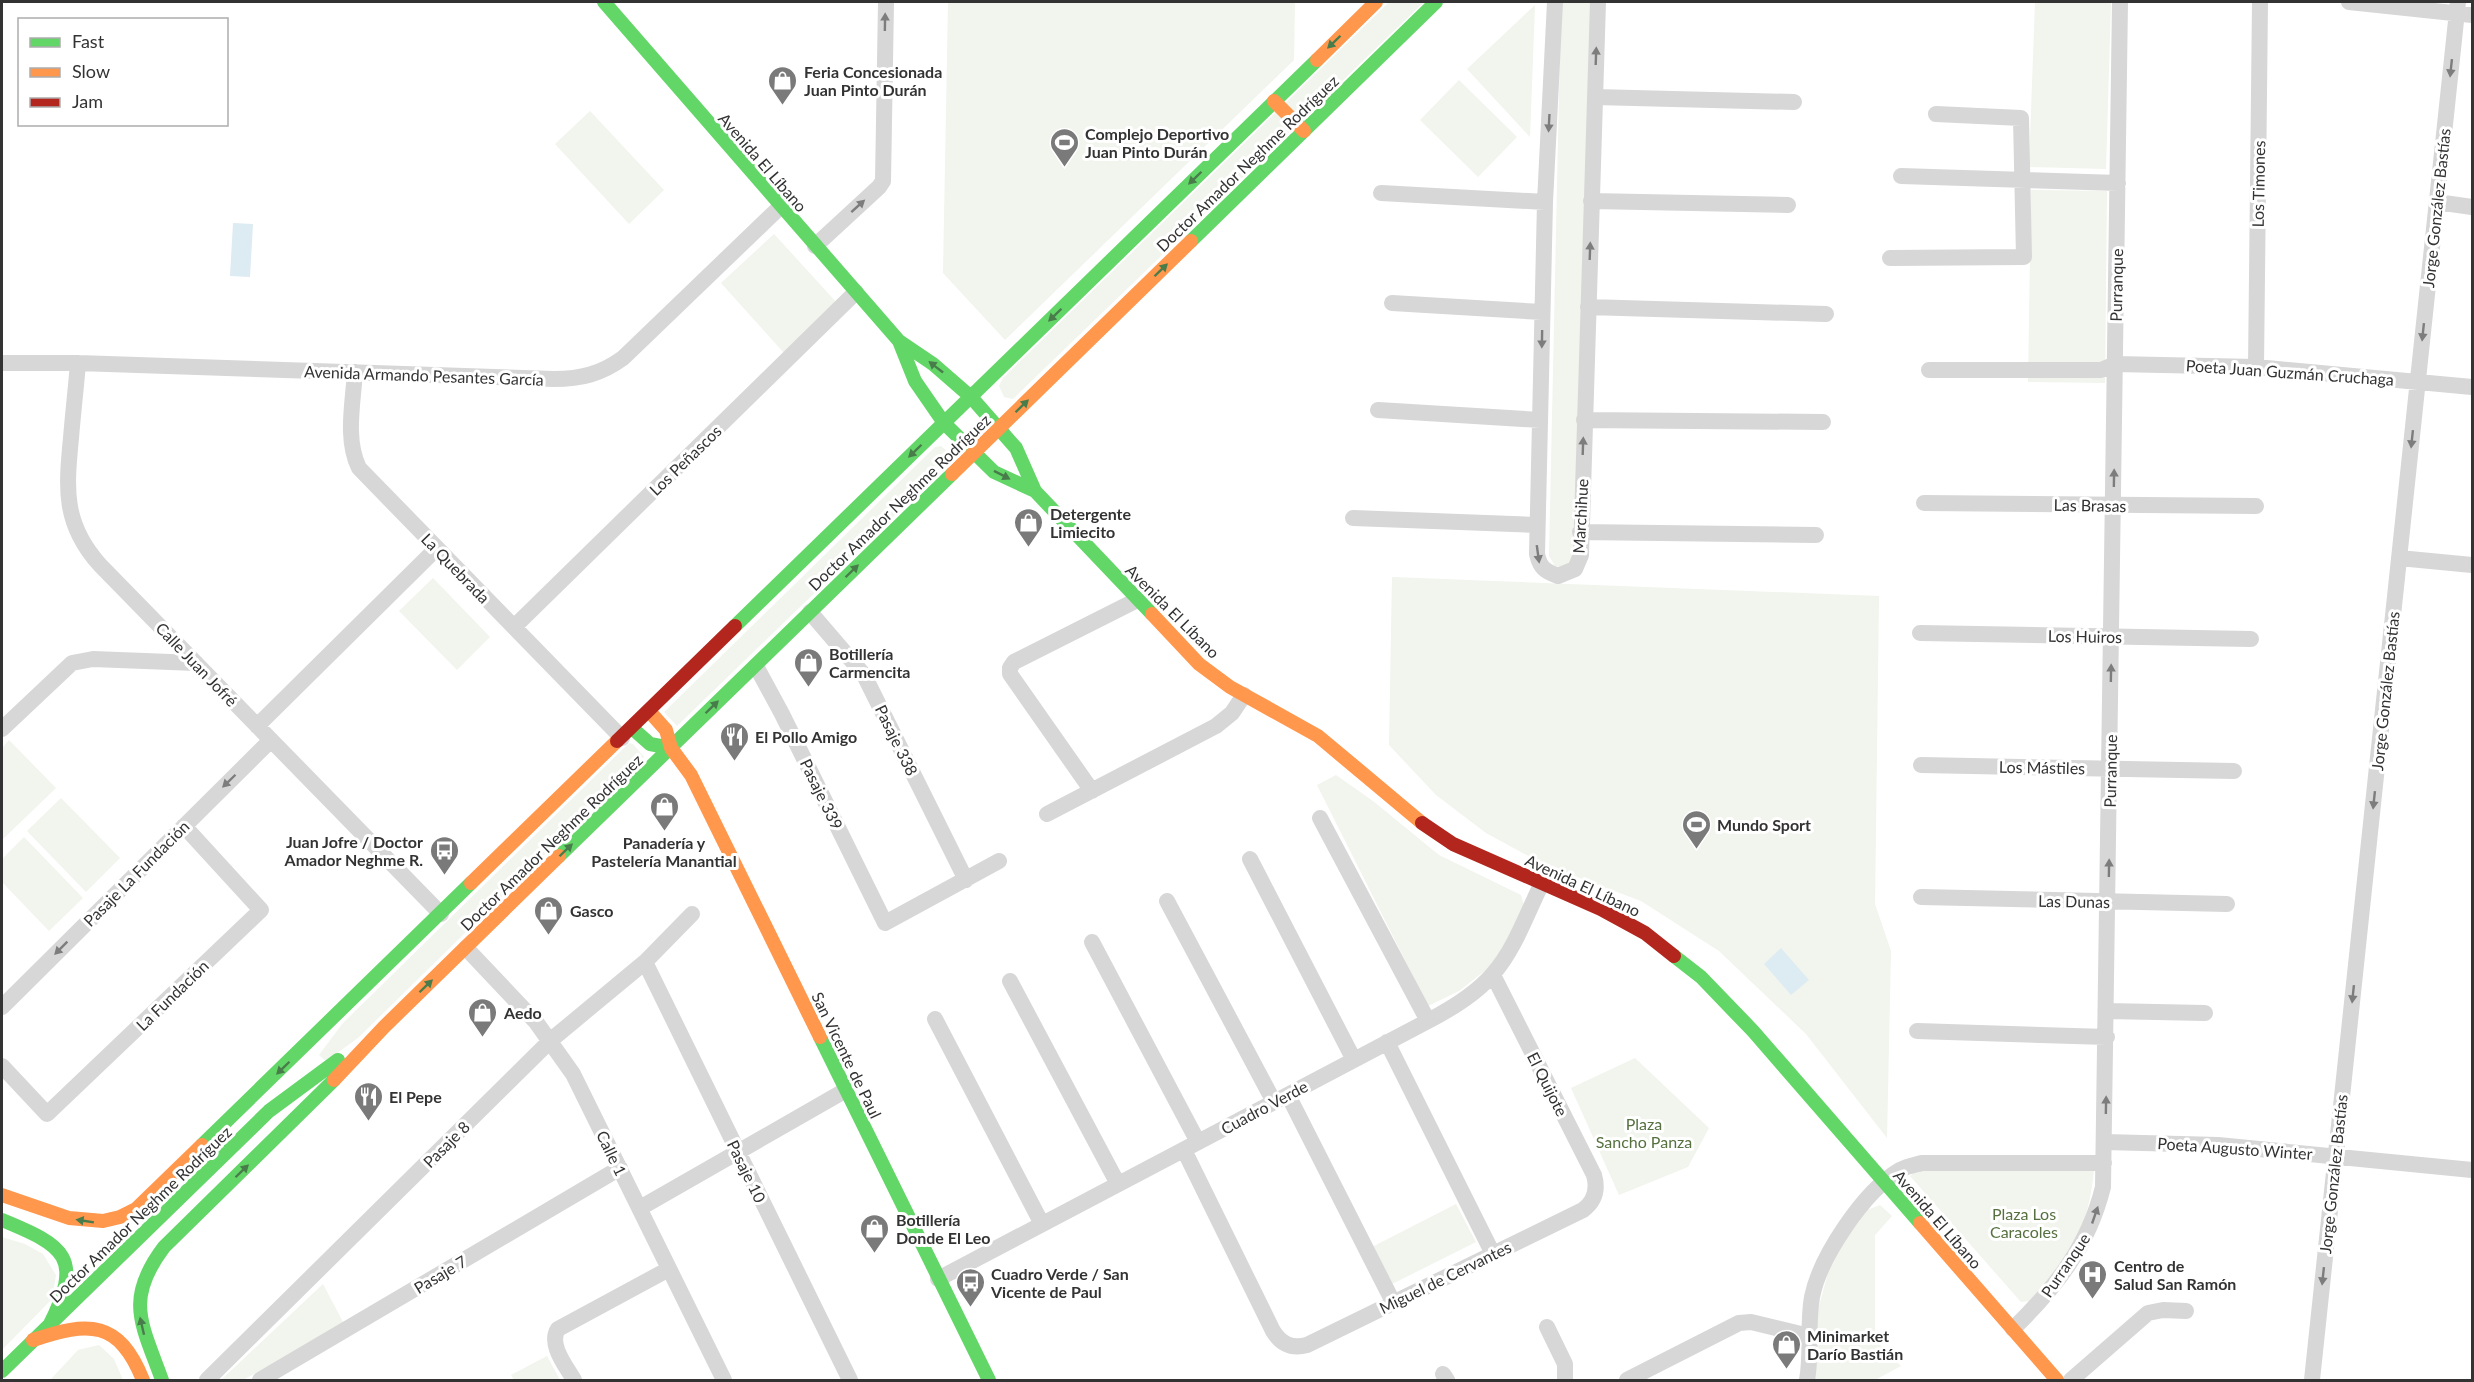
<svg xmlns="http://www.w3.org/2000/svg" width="2474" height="1382" viewBox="0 0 2474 1382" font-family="Lato,sans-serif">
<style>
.green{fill:#f1f5ed}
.water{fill:#ddebf3}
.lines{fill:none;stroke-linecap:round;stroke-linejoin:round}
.street{stroke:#d7d7d7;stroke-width:16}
.fast{stroke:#63d668;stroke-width:14}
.slow{stroke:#ff974d;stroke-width:14}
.jam{stroke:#b3261e;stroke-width:14}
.oneway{fill:#7d7d7d}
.oneway2{fill:#497c4b}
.labels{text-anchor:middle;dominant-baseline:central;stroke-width:6;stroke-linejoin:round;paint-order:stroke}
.poi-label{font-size:16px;font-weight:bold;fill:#333;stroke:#fff;text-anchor:start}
.street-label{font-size:16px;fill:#333;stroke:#fff}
.park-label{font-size:16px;fill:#56703f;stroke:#fff}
</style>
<rect width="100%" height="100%" fill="#fff"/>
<path class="green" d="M 948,2 L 1295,2 L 1294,60 L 1005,340 L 943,273 Z
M 1389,2 L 1424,2 L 1013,399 L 1004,397 L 999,386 L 1003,378 Z
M 1561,2 L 1591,2 L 1575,556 L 1565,568 L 1555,566 L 1549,556 Z
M 2035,2 L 2111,2 L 2106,169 L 2029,167 Z
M 1535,5 L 1530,137 L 1467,69 Z
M 1459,80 L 1517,137 L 1478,177 L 1420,120 Z
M 590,111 L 664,190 L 629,224 L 555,144 Z
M 2031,190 L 2107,191 L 2105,383 L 2028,382 Z
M 774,234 L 838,304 L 784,353 L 721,283 Z
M 941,446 L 948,452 L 950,462 L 677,726 L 664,712 L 935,447 Z
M 1392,577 L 1879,596 L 1875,904 L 1891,951 L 1887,1138 L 1806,1034 L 1719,951 L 1641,901 L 1545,865 L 1486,833 L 1436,795 L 1389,745 Z
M 433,578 L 490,637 L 457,670 L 399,611 Z
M 9,740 L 56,788 L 2,840 L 2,748 Z
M 629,743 L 633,744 L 644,757 L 358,1038 L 326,1061 L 319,1055 L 343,1023 Z
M 1336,775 L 1373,801 L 1439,855 L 1521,895 L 1525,909 L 1491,966 L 1459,991 L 1428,1006 L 1317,785 Z
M 61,798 L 120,858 L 86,892 L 27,831 Z
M 24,837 L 83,898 L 49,931 L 2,882 L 2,859 Z
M 1635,1058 L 1709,1128 L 1688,1167 L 1619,1195 L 1571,1088 Z
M 1921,1167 L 2094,1169 C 2091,1203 2083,1233 2064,1262 C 2055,1277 2041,1289 2029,1301 L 2021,1302 L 1910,1176 Z
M 1456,1204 L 1476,1242 L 1390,1285 L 1370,1248 Z
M 1880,1205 L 1892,1216 L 1875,1235 L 1875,1340 L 1901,1366 L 1875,1380 L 1813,1380 L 1816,1317 L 1828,1273 L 1844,1242 L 1867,1210 Z
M 2,1237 L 25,1244 L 43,1254 L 56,1275 L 52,1299 L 2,1350 Z
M 323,1284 L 344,1324 L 243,1380 L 221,1380 Z
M 99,1345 L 114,1359 L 123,1380 L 50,1380 L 78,1350 Z
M 547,1356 L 560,1380 L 514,1380 L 511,1375 Z"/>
<path class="water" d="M 233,223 L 253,224 L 250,277 L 230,276 Z
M 1781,948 L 1809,980 L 1791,995 L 1764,964 Z"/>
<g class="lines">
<path class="street" d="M 1555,2 L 1545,202 L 1537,554 C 1540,568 1545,571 1558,576 L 1575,569 L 1581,555 L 1598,2
M 2349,2 L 2472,15
M 1595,97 L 1794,102
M 1901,176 L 2118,183
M 1381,193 L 1545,202
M 1591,201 L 1788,205
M 2437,202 L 2472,207
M 815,246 L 879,187 L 883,181 L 886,2
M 1890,258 L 2024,257 L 2021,118 L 1936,114
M 1392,303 L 1542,312
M 1588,307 L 1826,314
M 2,363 L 78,363 L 554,379 C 581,379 601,374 623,358 L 780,207
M 78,363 C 76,388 73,413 71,438 C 66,489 63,524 100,565 L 441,914
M 2256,367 L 2260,2
M 1929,370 L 2101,370 L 2115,364 L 2256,367 L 2472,387
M 355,372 C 353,403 345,440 359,468 L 622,738
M 1378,410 L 1540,420
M 1584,420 L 1823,422
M 1924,503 L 2256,506
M 1353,518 L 1537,525
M 1580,532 L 1816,535
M 2399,558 L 2472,565
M 810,612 L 864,675 L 966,880
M 514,627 L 856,292
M 1920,633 L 2251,639
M 756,666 L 782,714 L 885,923 L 999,861
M 257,726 L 437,548
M 2,729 L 72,663 L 93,659 L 196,663
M 1921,765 L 2234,771
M 1092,791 L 1010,674 L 1010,668 L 1014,662 L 1137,600
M 1047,814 L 1216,726 L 1232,713 L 1244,695
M 1320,818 L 1428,1021
M 1250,859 L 1354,1060
M 1921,897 L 2227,904
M 1167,901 L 1274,1102
M 1092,942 L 1198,1142
M 466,948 L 536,1022 L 573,1074 L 724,1380
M 645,962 L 850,1380
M 1010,981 L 1118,1184
M 2,1007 L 271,740
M 2107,1011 L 2205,1013
M 935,1019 L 1042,1224
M 1917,1031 L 2107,1037
M 1387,1042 L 1493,1254
M 2,1066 L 47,1114 L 261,910 L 184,826
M 1288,1095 L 1393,1302
M 2105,1142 L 2218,1145 L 2472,1170
M 1184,1150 L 1273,1331 C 1281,1344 1292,1349 1307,1345 L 1583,1210 C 1595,1201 1598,1189 1594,1175 L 1493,975
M 640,1208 L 846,1090
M 938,1279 L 1428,1021 C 1451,1009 1476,994 1493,974 C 1515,949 1527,913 1542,883
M 1547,1327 L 1565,1364 L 1565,1380
M 2013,1329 C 2056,1287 2088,1247 2103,1187 L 2120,2
M 1443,1374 L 1447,1380
M 207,1380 L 551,1040 L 645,962 L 692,914
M 260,1380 L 620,1168
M 574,1380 C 566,1366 548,1344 558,1329 L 669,1269
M 1627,1380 L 1739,1323 L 1751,1322 L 1809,1336
M 1807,1380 C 1812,1353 1807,1325 1812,1297 C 1820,1257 1864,1191 1900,1170 C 1907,1166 1915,1165 1922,1163 L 2104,1163
M 2071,1380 L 2148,1313 L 2163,1310 L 2186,1311
M 2312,1380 L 2458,2"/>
<path class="fast" d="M 604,2 L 899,341 L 933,364 L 971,397 L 1016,448 L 1035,491 L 1152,614
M 1191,241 L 1436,2
M 899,341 L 915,381 L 944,423 L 994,472 L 1035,491
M 735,626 L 1317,60
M 632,728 L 650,744 L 671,748
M 559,856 L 952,474
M 1674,956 L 1701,977 L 1753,1031 L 1920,1223
M 820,1037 L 989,1380
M 202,1145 L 471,883
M 2,1220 C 65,1246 84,1257 49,1326
M 2,1371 L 269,1111 L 338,1060
M 162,1380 C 142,1324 124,1300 164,1247 L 334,1080"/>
<path class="slow" d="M 1317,60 L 1376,2
M 1274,101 L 1304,131
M 952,474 L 1191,241
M 1152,614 L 1199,664 L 1230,687 L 1318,736 L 1422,823
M 649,711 L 666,730 L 671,748 L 691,775 L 820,1037
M 471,883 L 617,741
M 334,1080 L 384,1027 L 559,856
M 2,1195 L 69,1218 L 103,1221 L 120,1217 L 136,1209 L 202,1145
M 1920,1223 L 2057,1380
M 33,1340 C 89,1321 119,1320 143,1380"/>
<path class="jam" d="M 617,741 L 735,626
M 1422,823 L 1453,844 L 1601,909 L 1645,933 L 1674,956"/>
</g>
<defs><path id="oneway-solid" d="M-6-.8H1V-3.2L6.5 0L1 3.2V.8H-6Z" transform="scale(1.5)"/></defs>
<g class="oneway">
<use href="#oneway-solid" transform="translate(885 22) rotate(-89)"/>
<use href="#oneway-solid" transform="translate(1596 56) rotate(-88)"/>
<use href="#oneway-solid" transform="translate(2451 68) rotate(96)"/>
<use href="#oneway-solid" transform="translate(1549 123) rotate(93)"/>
<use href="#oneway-solid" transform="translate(858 206) rotate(-42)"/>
<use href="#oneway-solid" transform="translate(1590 251) rotate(-88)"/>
<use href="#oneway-solid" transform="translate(2423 332) rotate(96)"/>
<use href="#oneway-solid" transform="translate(1542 339) rotate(91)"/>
<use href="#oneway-solid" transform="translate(2412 439) rotate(96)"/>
<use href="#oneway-solid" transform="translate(1583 446) rotate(-88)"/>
<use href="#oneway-solid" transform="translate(2114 478) rotate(-89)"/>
<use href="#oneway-solid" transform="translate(1538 554) rotate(82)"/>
<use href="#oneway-solid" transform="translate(2111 673) rotate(-89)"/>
<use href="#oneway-solid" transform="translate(229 781) rotate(136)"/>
<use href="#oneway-solid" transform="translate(2374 800) rotate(96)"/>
<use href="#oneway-solid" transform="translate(2109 868) rotate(-89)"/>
<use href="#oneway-solid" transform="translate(61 948) rotate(135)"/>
<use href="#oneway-solid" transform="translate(2353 994) rotate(96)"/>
<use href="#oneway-solid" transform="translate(2106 1105) rotate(-89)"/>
<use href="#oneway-solid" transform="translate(2095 1215) rotate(-71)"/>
<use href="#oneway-solid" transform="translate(2323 1276) rotate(96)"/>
</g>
<g class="oneway2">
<use href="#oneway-solid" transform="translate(1334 42) rotate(136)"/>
<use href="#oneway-solid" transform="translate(1195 178) rotate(136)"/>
<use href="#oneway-solid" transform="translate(1161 270) rotate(-44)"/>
<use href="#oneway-solid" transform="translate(1055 315) rotate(136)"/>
<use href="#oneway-solid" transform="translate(936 367) rotate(-142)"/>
<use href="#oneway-solid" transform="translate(1022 406) rotate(-44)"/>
<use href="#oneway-solid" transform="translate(915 451) rotate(136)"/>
<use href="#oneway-solid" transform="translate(1002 475) rotate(27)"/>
<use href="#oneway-solid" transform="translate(852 571) rotate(-44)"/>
<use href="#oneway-solid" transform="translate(712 707) rotate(-44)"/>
<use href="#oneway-solid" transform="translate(566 850) rotate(-44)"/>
<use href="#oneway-solid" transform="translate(426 986) rotate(-44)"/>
<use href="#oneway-solid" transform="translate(283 1068) rotate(136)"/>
<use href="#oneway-solid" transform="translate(242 1171) rotate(-44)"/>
<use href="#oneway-solid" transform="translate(85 1221) rotate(-171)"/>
<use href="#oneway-solid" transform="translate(142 1326) rotate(-103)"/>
</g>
<defs>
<symbol id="shop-pin" viewBox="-11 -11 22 30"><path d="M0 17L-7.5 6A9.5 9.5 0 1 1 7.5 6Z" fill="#7a7a7a" stroke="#fff"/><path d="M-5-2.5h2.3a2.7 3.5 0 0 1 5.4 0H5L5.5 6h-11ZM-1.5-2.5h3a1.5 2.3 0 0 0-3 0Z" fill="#fff"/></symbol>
<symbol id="stadium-pin" viewBox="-11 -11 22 30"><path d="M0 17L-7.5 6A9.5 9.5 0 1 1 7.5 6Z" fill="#7a7a7a" stroke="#fff"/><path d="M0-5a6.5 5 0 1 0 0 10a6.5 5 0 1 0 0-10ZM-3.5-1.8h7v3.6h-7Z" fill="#fff"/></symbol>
<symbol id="restaurant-pin" viewBox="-11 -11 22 30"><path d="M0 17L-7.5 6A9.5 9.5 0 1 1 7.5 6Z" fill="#7a7a7a" stroke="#fff"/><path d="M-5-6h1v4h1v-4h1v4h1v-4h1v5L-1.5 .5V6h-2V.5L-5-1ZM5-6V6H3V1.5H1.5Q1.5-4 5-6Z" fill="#fff"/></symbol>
<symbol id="bus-pin" viewBox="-11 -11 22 30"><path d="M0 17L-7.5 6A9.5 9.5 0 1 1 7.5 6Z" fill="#7a7a7a" stroke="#fff"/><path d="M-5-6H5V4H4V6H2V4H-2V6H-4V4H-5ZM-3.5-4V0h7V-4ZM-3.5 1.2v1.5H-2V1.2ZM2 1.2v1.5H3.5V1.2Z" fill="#fff"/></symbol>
<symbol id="hospital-pin" viewBox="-11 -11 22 30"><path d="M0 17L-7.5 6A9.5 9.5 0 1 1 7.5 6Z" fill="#7a7a7a" stroke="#fff"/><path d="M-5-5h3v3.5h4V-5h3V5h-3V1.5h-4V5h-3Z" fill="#fff"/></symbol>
</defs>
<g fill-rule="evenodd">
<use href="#shop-pin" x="766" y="64" width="33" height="45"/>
<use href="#stadium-pin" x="1048" y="126" width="33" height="45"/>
<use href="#shop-pin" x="1012" y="506" width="33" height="45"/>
<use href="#shop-pin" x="792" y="646" width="33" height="45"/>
<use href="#restaurant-pin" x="718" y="720" width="33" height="45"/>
<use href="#shop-pin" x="648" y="790" width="33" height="45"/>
<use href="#stadium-pin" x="1680" y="808" width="33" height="45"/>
<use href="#bus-pin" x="428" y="834" width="33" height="45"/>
<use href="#shop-pin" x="532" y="894" width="33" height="45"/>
<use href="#shop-pin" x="466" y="996" width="33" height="45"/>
<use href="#restaurant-pin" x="352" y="1080" width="33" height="45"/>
<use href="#shop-pin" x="858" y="1212" width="33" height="45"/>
<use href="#hospital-pin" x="2076" y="1258" width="33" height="45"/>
<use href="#bus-pin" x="954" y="1266" width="33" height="45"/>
<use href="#shop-pin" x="1770" y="1328" width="33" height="45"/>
</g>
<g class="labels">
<g class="poi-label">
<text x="804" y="71">Feria Concesionada<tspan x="804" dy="18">Juan Pinto Durán</tspan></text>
<text x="1085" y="133">Complejo Deportivo<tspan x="1085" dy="18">Juan Pinto Durán</tspan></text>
<text x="1050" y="513">Detergente<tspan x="1050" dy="18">Limiecito</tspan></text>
<text x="829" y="653">Botillería<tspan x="829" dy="18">Carmencita</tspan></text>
<text x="755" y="736">El Pollo Amigo</text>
<text x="1717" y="824">Mundo Sport</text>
<text x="423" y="841" text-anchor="end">Juan Jofre / Doctor<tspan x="423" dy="18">Amador Neghme R.</tspan></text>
<text x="664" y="842" text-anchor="middle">Panadería y<tspan x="664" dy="18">Pastelería Manantial</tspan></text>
<text x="570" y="910">Gasco</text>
<text x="504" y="1012">Aedo</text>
<text x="389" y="1096">El Pepe</text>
<text x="896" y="1219">Botillería<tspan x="896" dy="18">Donde El Leo</tspan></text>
<text x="2114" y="1265">Centro de<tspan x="2114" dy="18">Salud San Ramón</tspan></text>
<text x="991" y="1273">Cuadro Verde / San<tspan x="991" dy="18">Vicente de Paul</tspan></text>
<text x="1807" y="1335">Minimarket<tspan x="1807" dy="18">Darío Bastián</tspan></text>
</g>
<g class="street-label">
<text transform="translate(763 162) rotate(49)">Avenida El Líbano</text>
<text transform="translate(1247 163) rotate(-44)">Doctor Amador Neghme Rodríguez</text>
<text transform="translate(2258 184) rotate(-89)">Los Timones</text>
<text transform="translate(2436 208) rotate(-84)">Jorge González Bastías</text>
<text transform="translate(2116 285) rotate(-89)">Purranque</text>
<text transform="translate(2290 372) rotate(4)">Poeta Juan Guzmán Cruchaga</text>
<text transform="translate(424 375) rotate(2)">Avenida Armando Pesantes García</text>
<text transform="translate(685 460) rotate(-44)">Los Peñascos</text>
<text transform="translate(899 502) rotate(-44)">Doctor Amador Neghme Rodríguez</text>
<text transform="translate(2090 505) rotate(1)">Las Brasas</text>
<text transform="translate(1580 516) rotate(-87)">Marchihue</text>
<text transform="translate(456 568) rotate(46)">La Quebrada</text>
<text transform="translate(1173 611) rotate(45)">Avenida El Líbano</text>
<text transform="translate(2085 636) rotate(1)">Los Huiros</text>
<text transform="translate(197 664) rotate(46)">Calle Juan Jofré</text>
<text transform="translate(2385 691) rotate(-84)">Jorge González Bastías</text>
<text transform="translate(897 740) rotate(64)">Pasaje 338</text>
<text transform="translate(2042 767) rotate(1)">Los Mástiles</text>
<text transform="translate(2110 771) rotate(-89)">Purranque</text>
<text transform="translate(822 794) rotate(64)">Pasaje 339</text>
<text transform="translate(551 842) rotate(-44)">Doctor Amador Neghme Rodríguez</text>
<text transform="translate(136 873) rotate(-45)">Pasaje La Fundación</text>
<text transform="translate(1583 885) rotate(25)">Avenida El Líbano</text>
<text transform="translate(2074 901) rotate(1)">Las Dunas</text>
<text transform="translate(172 995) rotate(-44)">La Fundación</text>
<text transform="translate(847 1055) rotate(64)">San Vicente de Paul</text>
<text transform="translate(1548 1084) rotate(63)">El Quijote</text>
<text transform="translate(1264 1107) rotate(-28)">Cuadro Verde</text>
<text transform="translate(446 1144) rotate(-45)">Pasaje 8</text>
<text transform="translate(2235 1148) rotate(4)">Poeta Augusto Winter</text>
<text transform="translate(612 1153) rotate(64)">Calle 1</text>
<text transform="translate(747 1171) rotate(64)">Pasaje 10</text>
<text transform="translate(2333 1174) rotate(-84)">Jorge González Bastías</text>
<text transform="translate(140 1214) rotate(-44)">Doctor Amador Neghme Rodríguez</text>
<text transform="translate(1938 1219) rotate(49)">Avenida El Líbano</text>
<text transform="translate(2065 1265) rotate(-56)">Purranque</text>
<text transform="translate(440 1274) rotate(-31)">Pasaje 7</text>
<text transform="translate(1445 1277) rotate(-26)">Miguel de Cervantes</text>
</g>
<g class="park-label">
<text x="1644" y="1123">Plaza<tspan x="1644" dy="18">Sancho Panza</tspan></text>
<text x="2024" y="1213">Plaza Los<tspan x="2024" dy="18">Caracoles</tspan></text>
</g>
</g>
<rect width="2474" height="1382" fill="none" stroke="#333333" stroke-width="6"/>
<rect x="18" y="18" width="210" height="108" fill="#ffffff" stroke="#adadad" stroke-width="1.5"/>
<rect x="30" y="38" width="30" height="9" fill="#63d668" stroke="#adadad" stroke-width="1.5"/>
<text x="72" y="48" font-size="18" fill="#333333">Fast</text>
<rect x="30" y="68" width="30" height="9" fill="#ff974d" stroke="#adadad" stroke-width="1.5"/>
<text x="72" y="78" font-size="18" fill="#333333">Slow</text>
<rect x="30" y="98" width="30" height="9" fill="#b3261e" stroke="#adadad" stroke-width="1.5"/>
<text x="72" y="108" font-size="18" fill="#333333">Jam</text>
</svg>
